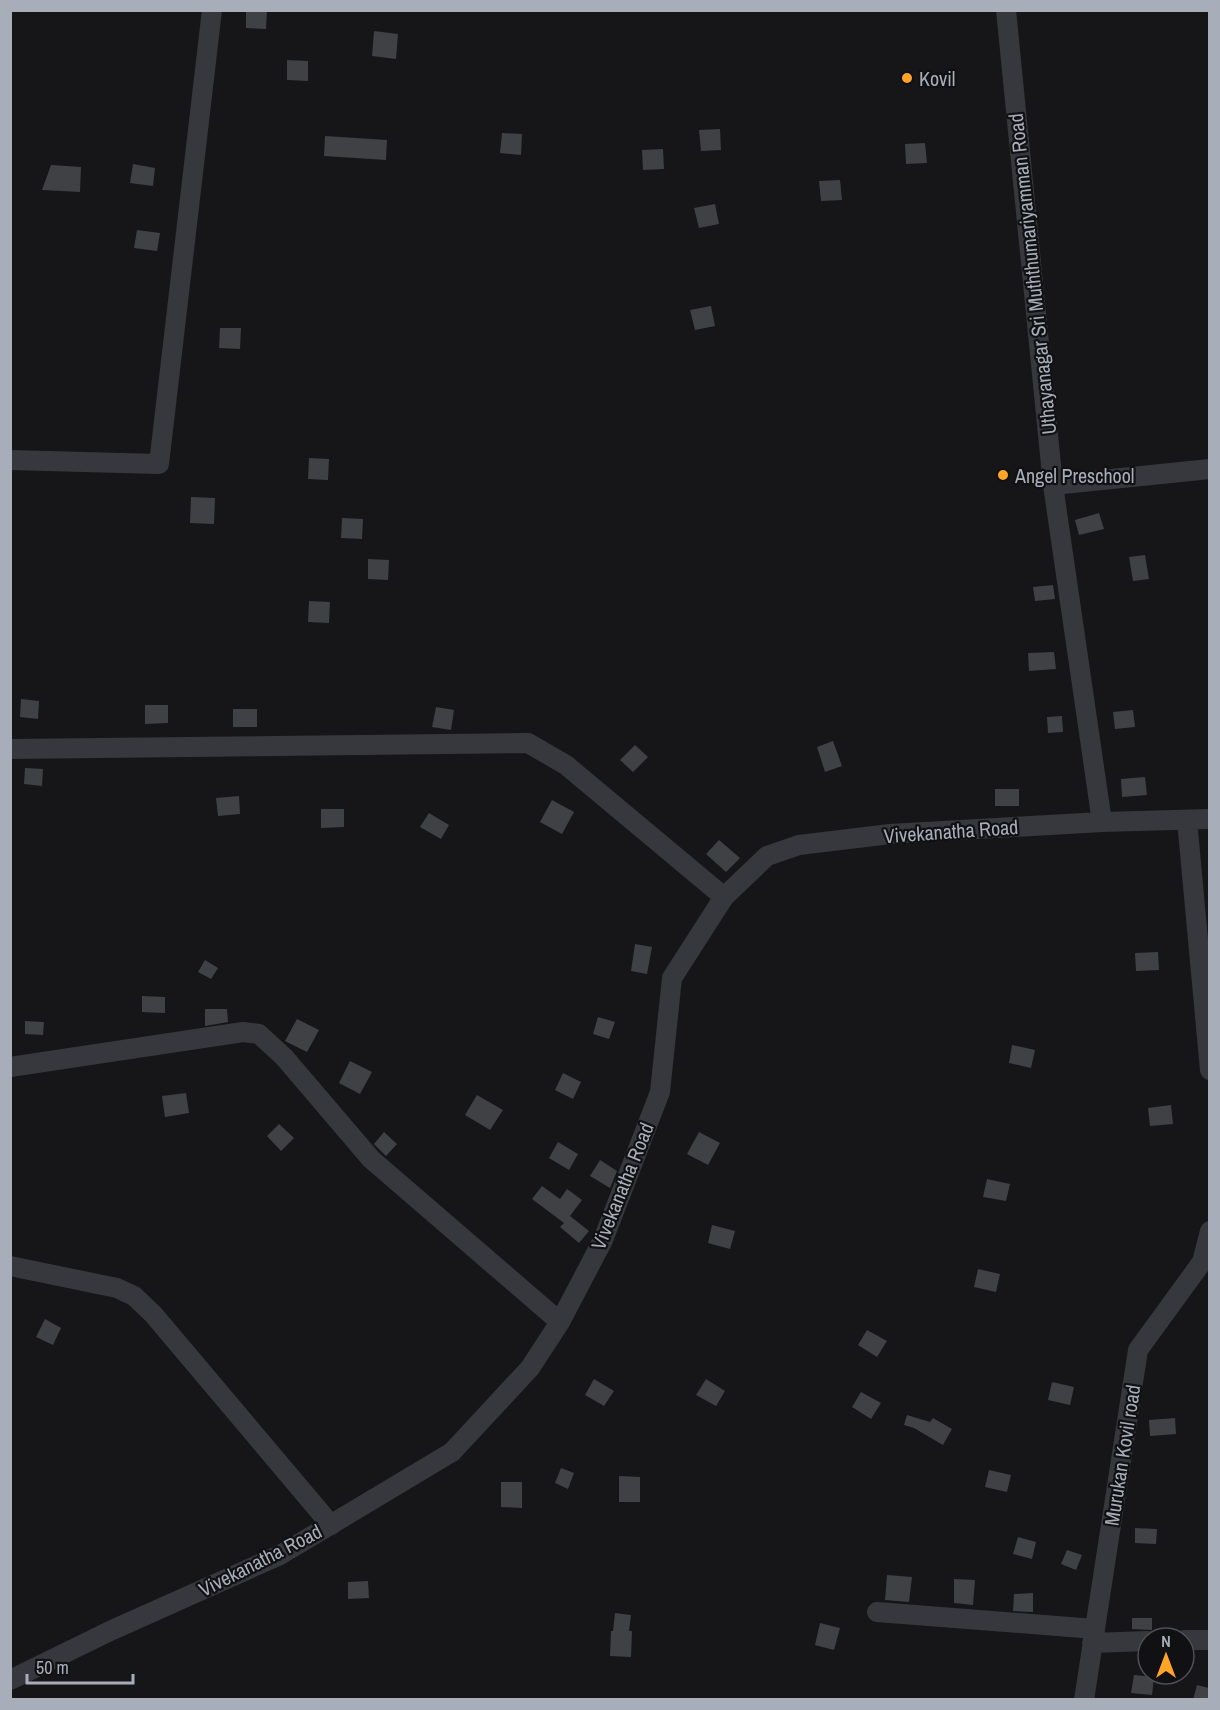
<svg xmlns="http://www.w3.org/2000/svg" width="1220" height="1710" viewBox="0 0 1220 1710" font-family="'Archivo Narrow',sans-serif">
<style>
.building{fill:#404145}
.lines{fill:none;stroke-linecap:round;stroke-linejoin:round}
.minor{stroke:#37383e;stroke-width:20}
.poi-dot{fill:#ffa527;stroke:#111113;stroke-width:2}
.labels{text-anchor:middle;dominant-baseline:central;stroke-width:4.5;stroke-linejoin:round;paint-order:stroke}
.poi-label{font-size:20px;fill:#a7aeb9;stroke:#111113;text-anchor:start}
.street-label{font-size:20px;fill:#a7aeb9;stroke:#111113}
</style>
<rect width="100%" height="100%" fill="#161618"/>
<path class="building" d="M 246,10 L 267,10 L 266,29 L 246,28 Z
M 374,31 L 398,34 L 396,59 L 372,56 Z
M 287,60 L 308,61 L 308,81 L 287,80 Z
M 720,129 L 721,150 L 701,151 L 699,130 Z
M 502,133 L 522,134 L 521,155 L 500,153 Z
M 325,136 L 387,140 L 386,160 L 324,156 Z
M 925,143 L 927,163 L 906,164 L 905,144 Z
M 663,149 L 664,169 L 643,170 L 642,150 Z
M 133,164 L 155,168 L 153,186 L 130,183 Z
M 51,165 L 81,167 L 80,192 L 42,190 Z
M 840,180 L 842,200 L 821,201 L 819,181 Z
M 715,204 L 719,224 L 699,228 L 694,208 Z
M 137,230 L 160,233 L 157,251 L 134,248 Z
M 711,306 L 715,326 L 695,330 L 690,310 Z
M 220,328 L 241,328 L 240,349 L 219,348 Z
M 309,458 L 329,459 L 328,480 L 308,479 Z
M 191,497 L 215,498 L 214,524 L 190,523 Z
M 1099,513 L 1104,529 L 1079,535 L 1075,520 Z
M 342,518 L 363,519 L 362,539 L 341,538 Z
M 1145,555 L 1149,579 L 1133,581 L 1129,557 Z
M 368,559 L 389,560 L 388,580 L 368,579 Z
M 1053,585 L 1055,599 L 1035,601 L 1033,587 Z
M 309,601 L 330,602 L 329,623 L 308,622 Z
M 1054,652 L 1056,669 L 1029,671 L 1028,653 Z
M 21,699 L 39,701 L 38,719 L 20,717 Z
M 145,705 L 168,705 L 168,723 L 145,724 Z
M 436,707 L 454,710 L 451,730 L 432,727 Z
M 233,709 L 257,709 L 257,727 L 233,727 Z
M 1133,710 L 1135,727 L 1115,729 L 1113,712 Z
M 1062,716 L 1063,732 L 1048,733 L 1047,717 Z
M 833,741 L 842,766 L 825,772 L 817,747 Z
M 635,745 L 648,757 L 633,772 L 620,760 Z
M 25,768 L 43,769 L 42,786 L 24,784 Z
M 1145,777 L 1147,795 L 1122,797 L 1121,779 Z
M 995,789 L 1019,789 L 1019,806 L 995,806 Z
M 239,796 L 240,814 L 218,816 L 216,798 Z
M 552,800 L 574,812 L 562,834 L 540,822 Z
M 321,809 L 344,809 L 344,827 L 321,828 Z
M 429,813 L 449,825 L 441,839 L 420,827 Z
M 719,840 L 740,858 L 726,872 L 706,854 Z
M 635,944 L 652,947 L 647,974 L 631,971 Z
M 1158,952 L 1159,970 L 1136,971 L 1135,953 Z
M 205,960 L 218,968 L 211,979 L 198,972 Z
M 142,996 L 165,997 L 165,1013 L 142,1012 Z
M 205,1009 L 227,1009 L 228,1022 L 205,1026 Z
M 598,1017 L 615,1022 L 609,1039 L 593,1034 Z
M 297,1019 L 319,1030 L 307,1052 L 285,1041 Z
M 25,1021 L 44,1022 L 43,1035 L 25,1034 Z
M 1012,1045 L 1035,1050 L 1031,1068 L 1009,1063 Z
M 350,1061 L 372,1072 L 360,1094 L 339,1083 Z
M 563,1073 L 581,1082 L 573,1099 L 555,1090 Z
M 186,1093 L 189,1113 L 165,1117 L 162,1096 Z
M 477,1095 L 503,1110 L 490,1130 L 465,1115 Z
M 1171,1105 L 1173,1124 L 1150,1126 L 1148,1108 Z
M 279,1124 L 294,1138 L 281,1151 L 267,1136 Z
M 384,1132 L 397,1144 L 386,1156 L 374,1144 Z
M 699,1132 L 720,1143 L 708,1165 L 687,1154 Z
M 558,1142 L 578,1154 L 569,1170 L 549,1158 Z
M 600,1160 L 617,1171 L 610,1188 L 590,1176 Z
M 987,1179 L 1010,1184 L 1006,1201 L 983,1197 Z
M 542,1186 L 560,1199 L 567,1189 L 582,1200 L 570,1216 L 589,1231 L 579,1243 L 560,1227 L 564,1223 L 532,1199 Z
M 712,1225 L 735,1231 L 730,1249 L 708,1243 Z
M 978,1269 L 1000,1274 L 996,1292 L 974,1287 Z
M 45,1319 L 61,1328 L 53,1345 L 36,1337 Z
M 867,1330 L 887,1341 L 877,1357 L 858,1345 Z
M 594,1379 L 614,1391 L 604,1406 L 585,1395 Z
M 706,1379 L 725,1391 L 716,1406 L 696,1395 Z
M 1052,1382 L 1074,1387 L 1070,1405 L 1048,1400 Z
M 861,1392 L 881,1403 L 871,1419 L 852,1407 Z
M 907,1415 L 930,1422 L 933,1418 L 952,1429 L 943,1445 L 914,1428 L 904,1425 Z
M 1175,1418 L 1176,1434 L 1150,1436 L 1149,1420 Z
M 561,1468 L 574,1473 L 568,1489 L 555,1483 Z
M 989,1470 L 1011,1475 L 1007,1492 L 985,1487 Z
M 619,1476 L 640,1477 L 640,1502 L 619,1502 Z
M 501,1482 L 522,1482 L 522,1508 L 501,1507 Z
M 1135,1528 L 1157,1529 L 1156,1544 L 1135,1543 Z
M 1018,1537 L 1036,1542 L 1032,1559 L 1013,1554 Z
M 1067,1550 L 1082,1555 L 1076,1570 L 1061,1564 Z
M 887,1575 L 912,1577 L 909,1602 L 885,1600 Z
M 954,1579 L 975,1580 L 973,1605 L 954,1603 Z
M 368,1581 L 369,1598 L 348,1599 L 348,1582 Z
M 1033,1593 L 1033,1612 L 1013,1611 L 1014,1594 Z
M 615,1613 L 631,1615 L 629,1631 L 632,1631 L 631,1657 L 610,1656 L 611,1631 L 613,1631 Z
M 1132,1618 L 1152,1618 L 1152,1630 L 1132,1629 Z
M 820,1623 L 840,1628 L 834,1650 L 815,1645 Z
M 1134,1675 L 1154,1677 L 1152,1695 L 1131,1693 Z
M 1197,1685 L 1209,1688 L 1209,1700 L 1193,1700 Z"/>
<g class="lines">
<path class="minor" d="M 1006,10 L 1053,485 L 1102,822
M 10,460 L 159,464 L 212,10
M 1053,485 L 1210,469
M 10,749 L 528,743 L 566,765 L 724,897
M 1187,820 L 1210,1070
M 10,1067 L 243,1032 L 259,1034 L 284,1057 L 371,1159 L 560,1322
M 10,1266 L 117,1288 L 134,1296 L 153,1314 L 331,1525
M 877,1612 L 1095,1629
M 1184,1640 L 1210,1640
M 1092,1643 L 1148,1641
M 10,1680 L 110,1631 L 280,1555 L 452,1452 L 530,1368 L 560,1322 L 603,1240 L 660,1092 L 672,978 L 724,897 L 767,856 L 799,845 L 890,834 L 1102,822 L 1210,819
M 1084,1700 L 1138,1350 L 1202,1262 L 1210,1231"/>
</g>
<g class="poi-dot">
<circle cx="907" cy="78" r="6"/>
<circle cx="1003" cy="475" r="6"/>
</g>
<g class="labels">
<g class="poi-label">
<text x="919" y="78">Kovil</text>
<text x="1015" y="475">Angel Preschool</text>
</g>
<g class="street-label">
<text transform="translate(1032 274) rotate(-96)">Uthayanagar Sri Muththumariyamman Road</text>
<text transform="translate(951 831) rotate(-4)">Vivekanatha Road</text>
<text transform="translate(622 1186) rotate(-68)">Vivekanatha Road</text>
<text transform="translate(1122 1455) rotate(-81)">Murukan Kovil road</text>
<text transform="translate(260 1560) rotate(-27)">Vivekanatha Road</text>
</g>
</g>
<rect width="1220" height="1710" fill="none" stroke="#a7aeb9" stroke-width="24"/>
<g transform="translate(1166 1656)"><circle r="28" fill="#111113" stroke="#4d5055" stroke-width="1.5"/>
<path d="M0-4.5L10 22L0 15L-10 22Z" fill="#ffa527"/>
<text y="-9" font-size="16" font-weight="bold" text-anchor="middle" fill="#a7aeb9">N</text>
</g>
<path d="M27 1674v9h106v-9" fill="none" stroke="#a7aeb9" stroke-width="3"/>
<text x="36" y="1674" font-size="18" fill="#a7aeb9" stroke="#111113" stroke-width="4.5" paint-order="stroke">50 m</text>
</svg>
